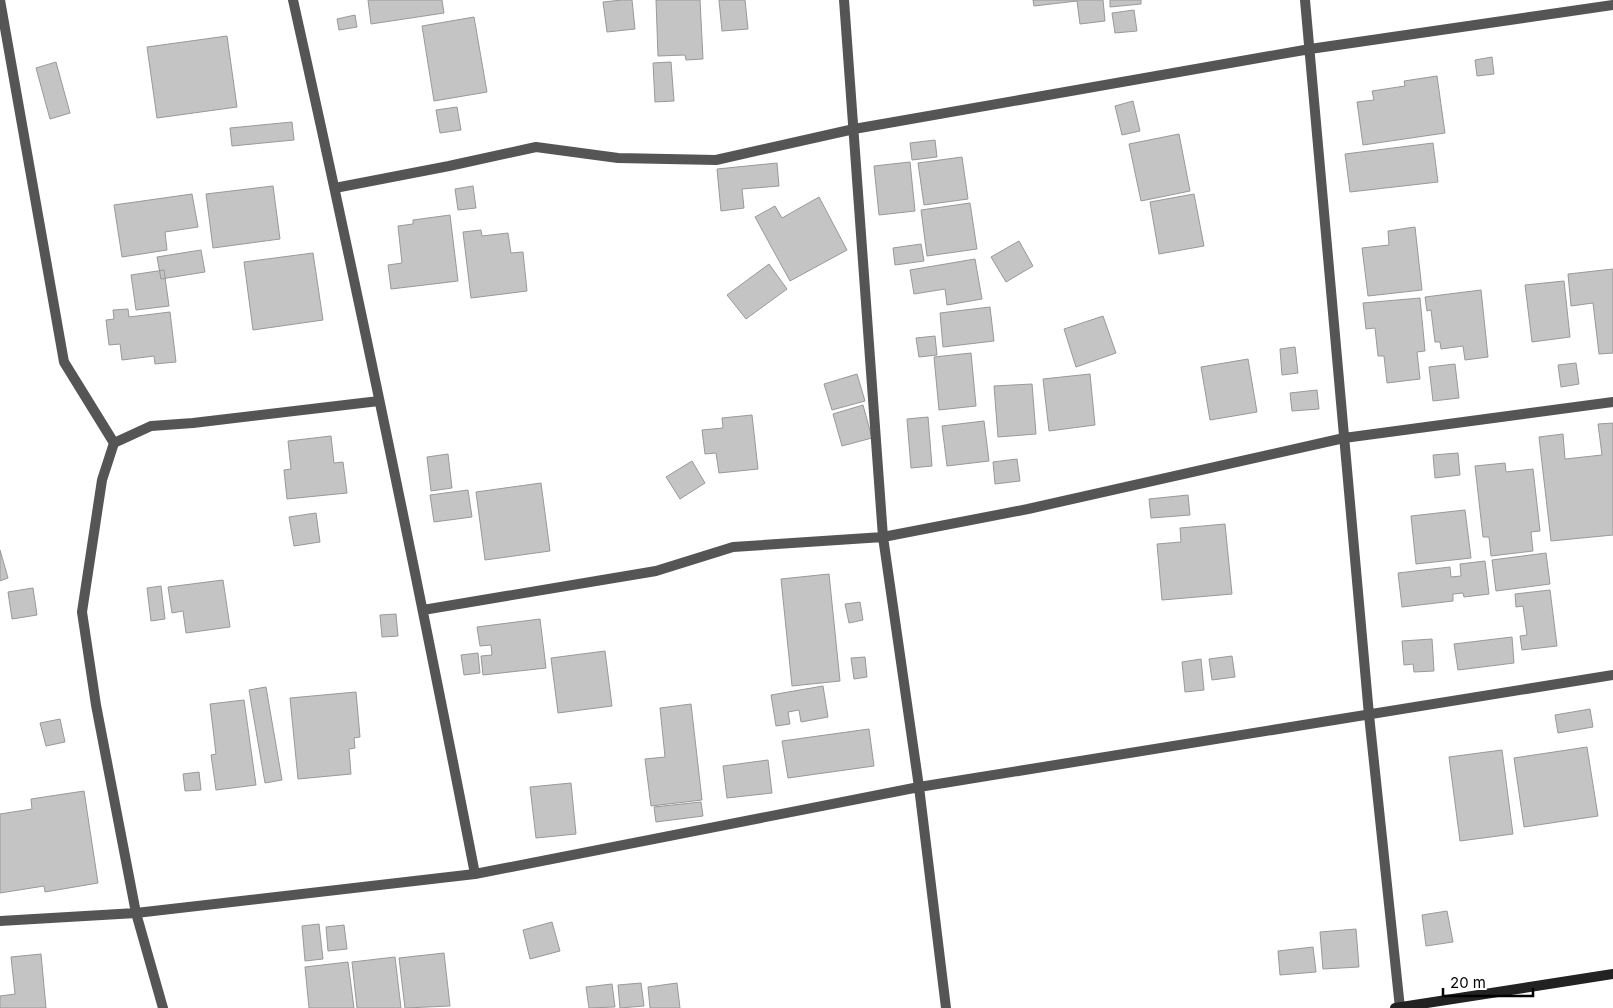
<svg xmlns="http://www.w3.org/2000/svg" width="1613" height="1008" viewBox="0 0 1613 1008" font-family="Inter,sans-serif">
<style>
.building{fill:#c4c4c4;stroke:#999}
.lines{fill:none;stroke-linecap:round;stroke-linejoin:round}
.street{stroke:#555;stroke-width:10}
.secondary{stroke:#222;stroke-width:10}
</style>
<rect width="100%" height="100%" fill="#fff"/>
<path class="building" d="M 368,0 L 442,0 L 444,13 L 371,24 Z
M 622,0 L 632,0 L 635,29 L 607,32 L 603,2 Z
M 656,0 L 700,0 L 703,59 L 686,60 L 685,55 L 658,56 Z
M 719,0 L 745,0 L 748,29 L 722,31 Z
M 1033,0 L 1103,0 L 1105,21 L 1080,24 L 1077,1 L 1034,6 Z
M 1110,0 L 1141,0 L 1141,4 L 1110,7 Z
M 1134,10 L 1137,31 L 1115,33 L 1112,13 Z
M 355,15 L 357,27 L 339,30 L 337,19 Z
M 474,17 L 487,92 L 434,101 L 422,26 Z
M 227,36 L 237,107 L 157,118 L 147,47 Z
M 1492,57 L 1494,74 L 1477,76 L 1475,60 Z
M 56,62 L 70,113 L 50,119 L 36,68 Z
M 671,62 L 674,101 L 655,102 L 653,63 Z
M 1437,76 L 1445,133 L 1363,145 L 1357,102 L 1374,100 L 1372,91 L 1405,86 L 1404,81 Z
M 1133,101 L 1140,131 L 1122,135 L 1115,106 Z
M 457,107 L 461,130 L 440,133 L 436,110 Z
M 292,122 L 294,140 L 232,146 L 230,128 Z
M 1179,134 L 1190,191 L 1141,201 L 1129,144 Z
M 935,140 L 937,157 L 912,160 L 910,143 Z
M 1433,143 L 1438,182 L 1350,192 L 1345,154 Z
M 962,157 L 968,199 L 924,205 L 918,163 Z
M 910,162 L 915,211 L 879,215 L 874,166 Z
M 777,163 L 779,186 L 742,189 L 744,208 L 721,211 L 717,169 Z
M 273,186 L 280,239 L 213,248 L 206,194 Z
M 473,186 L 476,208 L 458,210 L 455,189 Z
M 192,194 L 198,227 L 165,232 L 167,250 L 122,257 L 114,205 Z
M 1194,194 L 1204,246 L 1159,254 L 1150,202 Z
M 819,197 L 847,250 L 790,281 L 755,217 L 775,206 L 782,218 Z
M 970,203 L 977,249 L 927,256 L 921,210 Z
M 450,215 L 458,281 L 391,289 L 388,265 L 402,263 L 398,226 L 413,224 L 413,220 Z
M 1415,227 L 1422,290 L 1368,296 L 1362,248 L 1389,245 L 1388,231 Z
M 481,230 L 482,236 L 508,233 L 511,253 L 523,252 L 527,291 L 471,298 L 463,232 Z
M 1019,241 L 1033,266 L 1006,282 L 991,257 Z
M 921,244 L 924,261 L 895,265 L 893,248 Z
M 201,250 L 205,272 L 161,279 L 157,257 Z
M 313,253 L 323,320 L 253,330 L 244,262 Z
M 975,259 L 982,299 L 947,305 L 945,289 L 914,294 L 910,270 Z
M 769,264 L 787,289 L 746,319 L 727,295 Z
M 1613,269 L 1613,353 L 1599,354 L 1593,303 L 1571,306 L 1568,274 Z
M 164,270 L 169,306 L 136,310 L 131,275 Z
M 1564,281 L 1570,337 L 1532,342 L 1525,285 Z
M 1481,290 L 1488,357 L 1465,360 L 1463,346 L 1441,349 L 1440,342 L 1435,342 L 1431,310 L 1427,311 L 1425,297 Z
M 1420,298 L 1425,351 L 1417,352 L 1420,379 L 1387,383 L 1384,356 L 1378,356 L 1375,328 L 1366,329 L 1363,303 Z
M 990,307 L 994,341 L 943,347 L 940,313 Z
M 128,309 L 129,317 L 170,312 L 176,362 L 155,364 L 154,356 L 122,360 L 120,344 L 109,345 L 106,320 L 114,319 L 113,310 Z
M 1103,316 L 1116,353 L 1076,367 L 1064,329 Z
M 935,336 L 937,355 L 919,357 L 916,338 Z
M 1295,347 L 1298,373 L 1282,375 L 1280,349 Z
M 971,353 L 976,406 L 939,410 L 934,357 Z
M 1248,359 L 1257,412 L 1210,420 L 1201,367 Z
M 1576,363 L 1579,384 L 1561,387 L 1558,365 Z
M 1455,364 L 1459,398 L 1433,401 L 1429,367 Z
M 857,374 L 865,401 L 832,410 L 824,384 Z
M 1090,374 L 1095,425 L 1049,431 L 1043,379 Z
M 1032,384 L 1036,434 L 998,437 L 994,386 Z
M 1317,390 L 1319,409 L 1292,411 L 1290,393 Z
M 863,405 L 872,438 L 842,446 L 833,414 Z
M 752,415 L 758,469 L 719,473 L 716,453 L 705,454 L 702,430 L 723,428 L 722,418 Z
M 928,417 L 932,466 L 911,468 L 907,419 Z
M 984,421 L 989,461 L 947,466 L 942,426 Z
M 1613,423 L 1613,535 L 1551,541 L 1539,437 L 1563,434 L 1565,459 L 1602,455 L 1598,424 Z
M 331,436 L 334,463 L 343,462 L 347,493 L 287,499 L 284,470 L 291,469 L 288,441 Z
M 1458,453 L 1460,475 L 1435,478 L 1433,455 Z
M 448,454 L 452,488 L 431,491 L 427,457 Z
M 1017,459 L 1020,481 L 995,484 L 993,462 Z
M 692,461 L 705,483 L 680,499 L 666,477 Z
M 1505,463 L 1506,472 L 1533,469 L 1540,531 L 1531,532 L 1533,551 L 1491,556 L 1489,537 L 1483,537 L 1475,466 Z
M 541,483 L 550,551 L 485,560 L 476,492 Z
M 468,490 L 472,517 L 434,522 L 430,495 Z
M 1188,495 L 1190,515 L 1151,518 L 1149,499 Z
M 1465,510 L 1471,558 L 1416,564 L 1411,516 Z
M 316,513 L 320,542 L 294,546 L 289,517 Z
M 1225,524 L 1232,594 L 1162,600 L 1157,544 L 1181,542 L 1180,528 Z
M 0,550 L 8,578 L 0,581 Z
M 1546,553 L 1550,584 L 1496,591 L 1492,560 Z
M 1485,561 L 1489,594 L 1464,597 L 1463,593 L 1453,594 L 1453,601 L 1402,607 L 1398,573 L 1450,567 L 1451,577 L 1461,576 L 1460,564 Z
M 829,574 L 840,681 L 792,686 L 781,579 Z
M 223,580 L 230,627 L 186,633 L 183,611 L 172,613 L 168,587 Z
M 161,586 L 165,619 L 151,621 L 147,588 Z
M 33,588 L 37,615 L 12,619 L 8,592 Z
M 1550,590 L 1557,646 L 1522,650 L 1520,636 L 1527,635 L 1523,606 L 1516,607 L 1515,594 Z
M 860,602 L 863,620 L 849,623 L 845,604 Z
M 396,614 L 398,636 L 382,637 L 380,615 Z
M 540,619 L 546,668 L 483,675 L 481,656 L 492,655 L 491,645 L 480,646 L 477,627 Z
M 1512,637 L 1514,663 L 1458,670 L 1454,644 Z
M 1432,639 L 1434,671 L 1414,672 L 1413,664 L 1404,665 L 1402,641 Z
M 605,651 L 612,706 L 558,713 L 551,658 Z
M 478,653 L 480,673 L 464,675 L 461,655 Z
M 1232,656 L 1235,677 L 1212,680 L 1209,659 Z
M 865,657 L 867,677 L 854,679 L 851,658 Z
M 1201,659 L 1204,690 L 1185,692 L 1182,662 Z
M 823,686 L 828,717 L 801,722 L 799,710 L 788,712 L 790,724 L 776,726 L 771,695 Z
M 266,687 L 282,780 L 265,783 L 249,690 Z
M 356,692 L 360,737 L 354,738 L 355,748 L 349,749 L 351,774 L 298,779 L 290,698 Z
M 244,700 L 256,785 L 216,790 L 211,755 L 216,754 L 210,704 Z
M 691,704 L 702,800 L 651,806 L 645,759 L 665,757 L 660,708 Z
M 1590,709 L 1593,727 L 1558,733 L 1555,715 Z
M 60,719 L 65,742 L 46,746 L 40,723 Z
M 869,729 L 874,766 L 788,778 L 782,741 Z
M 1587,747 L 1598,816 L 1524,827 L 1514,758 Z
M 1502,750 L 1513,834 L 1460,841 L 1449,757 Z
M 768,760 L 772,793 L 727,798 L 723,766 Z
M 199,772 L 201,790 L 185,791 L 183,774 Z
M 571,783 L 576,834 L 536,838 L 530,787 Z
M 84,791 L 98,883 L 45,892 L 44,886 L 0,893 L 0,814 L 32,809 L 31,799 Z
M 701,802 L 703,816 L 656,822 L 654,807 Z
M 1447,911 L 1453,942 L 1426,946 L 1422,915 Z
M 552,922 L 560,951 L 530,959 L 523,930 Z
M 319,924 L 323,959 L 305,961 L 302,926 Z
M 344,925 L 347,949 L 328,951 L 326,927 Z
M 1356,929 L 1359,967 L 1323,969 L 1320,932 Z
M 1313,947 L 1316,972 L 1280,975 L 1278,951 Z
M 444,953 L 450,1006 L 405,1008 L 399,958 Z
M 41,954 L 46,1008 L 0,1008 L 0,996 L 15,994 L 11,957 Z
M 395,957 L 401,1008 L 357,1008 L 352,962 Z
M 348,962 L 354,1008 L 309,1008 L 305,967 Z
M 641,983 L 644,1006 L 620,1008 L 618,985 Z
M 677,983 L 680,1008 L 650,1008 L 648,987 Z
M 612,984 L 615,1007 L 589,1008 L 586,987 Z"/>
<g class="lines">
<path class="street" d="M 0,0 L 64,362 L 114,443
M 293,0 C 358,291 418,582 475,874
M 844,0 L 883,537 L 919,787 L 946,1008
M 1305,0 L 1369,715 L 1400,1008
M 335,188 L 449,166 L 536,147 L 618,158 L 716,160 L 854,129 L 1310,49 L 1613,5
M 423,610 L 656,571 L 733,547 L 883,537 L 1028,509 L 1344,438 L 1613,402
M 0,921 L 136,913 L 475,874 L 919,787 L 1613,675
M 163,1008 L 136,913 L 96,705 L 82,612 L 102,480 L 114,443 L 151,426 L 193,423 L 379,401"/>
<path class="secondary" d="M 1395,1008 L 1613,974"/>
</g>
<path d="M1443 988v8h90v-8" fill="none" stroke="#000000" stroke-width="2.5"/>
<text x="1450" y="988" font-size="15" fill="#000000" stroke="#ffffff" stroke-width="4" paint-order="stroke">20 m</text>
</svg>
